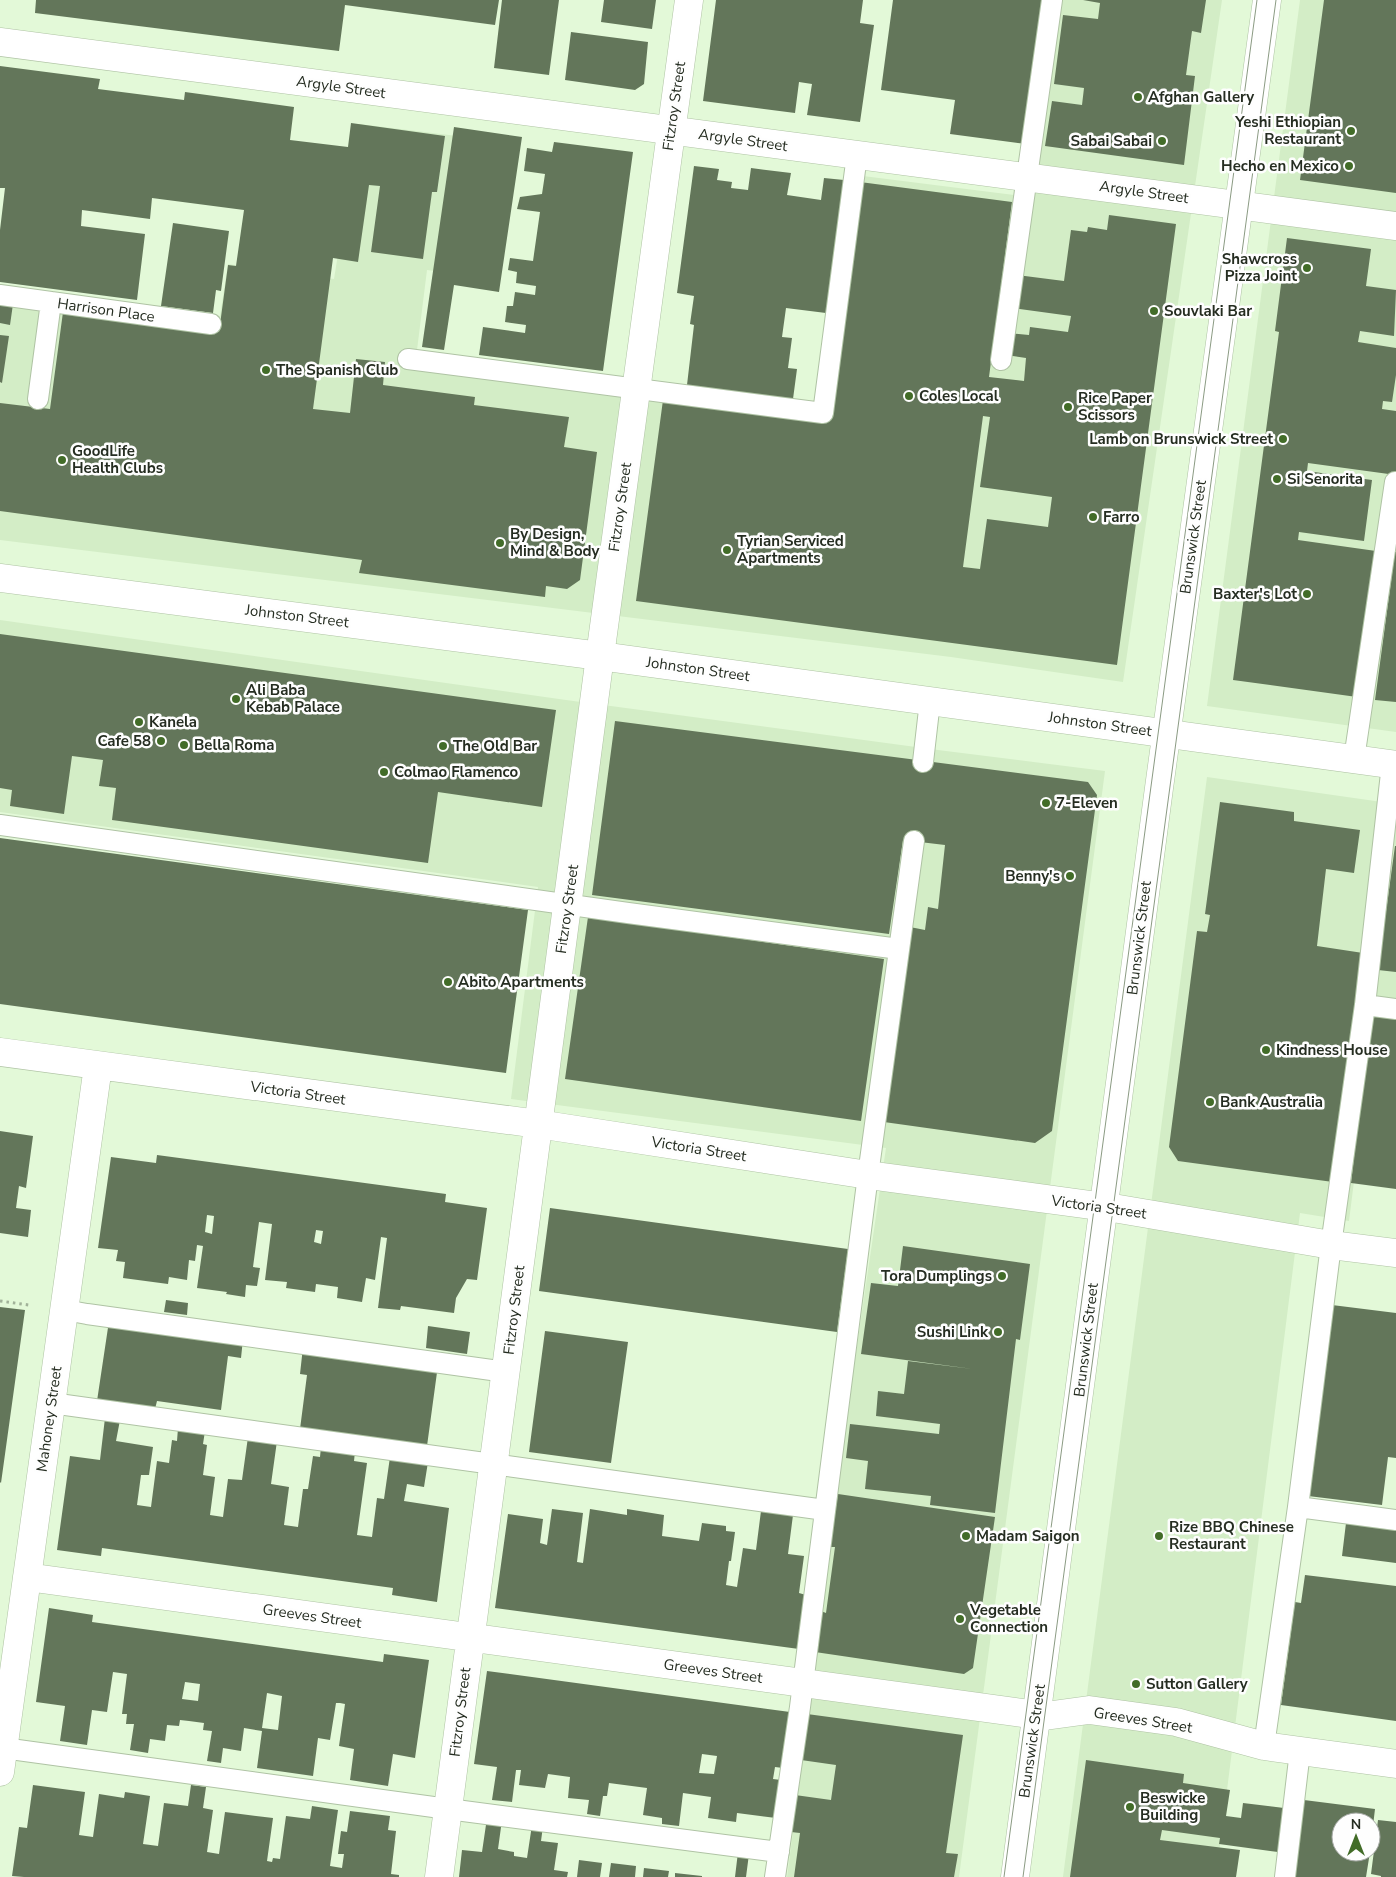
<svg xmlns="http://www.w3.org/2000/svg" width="1396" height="1877" viewBox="0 0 1396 1877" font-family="'Nunito Sans',sans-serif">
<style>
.built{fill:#d3edc6}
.building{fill:#63765a;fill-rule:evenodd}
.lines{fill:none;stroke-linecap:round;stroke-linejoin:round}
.service-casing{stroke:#afc3a4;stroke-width:22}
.minor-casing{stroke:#afc3a4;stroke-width:29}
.tertiary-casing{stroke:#afc3a4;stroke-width:29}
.secondary-casing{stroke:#afc3a4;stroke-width:29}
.path{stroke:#a1b299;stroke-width:3;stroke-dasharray:2.5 4;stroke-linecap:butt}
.service{stroke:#fff;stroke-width:20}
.minor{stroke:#fff;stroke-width:28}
.tertiary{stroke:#fff;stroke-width:28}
.secondary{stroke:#fff;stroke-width:28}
.tram{stroke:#8b9b83;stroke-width:1}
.poi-dot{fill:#426c28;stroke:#fefefe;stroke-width:2}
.labels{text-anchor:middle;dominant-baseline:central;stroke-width:5;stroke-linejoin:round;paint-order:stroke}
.street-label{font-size:15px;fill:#252d21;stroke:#fefefe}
.poi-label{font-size:15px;font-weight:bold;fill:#252d21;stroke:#fefefe;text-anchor:start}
</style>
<rect width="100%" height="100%" fill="#e3f9d8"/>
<path class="built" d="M 1055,0 L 1222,0 L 1123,682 L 951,657 L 0,540 L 0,285 L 220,316 L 228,264 L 334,279 L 359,124 L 515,143 L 497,279 L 427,270 L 416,358 L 826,411 L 863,176 L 1029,197 Z
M 1300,0 L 1396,0 L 1396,732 L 1207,706 Z
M 0,620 L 566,700 L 938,750 L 1105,771 L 959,1877 L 787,1877 L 809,1710 L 832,1516 L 886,1148 L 511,1099 L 538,887 L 0,812 Z
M 1207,777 L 1396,804 L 1396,1001 L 1377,999 L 1349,1221 L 1300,1213 L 1216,1877 L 1063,1877 Z"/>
<path class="building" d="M 36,0 L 499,0 L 495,25 L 345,5 L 339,51 L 35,13 Z
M 502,0 L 559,0 L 549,75 L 494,68 Z
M 604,0 L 656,0 L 652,29 L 601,22 Z
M 716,0 L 863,0 L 860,23 L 874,25 L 860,122 L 807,115 L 812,84 L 799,82 L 795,113 L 703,101 Z
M 893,0 L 1045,0 L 1026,144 L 950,134 L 955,100 L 881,90 Z
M 1083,0 L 1206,0 L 1201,33 L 1192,31 L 1186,75 L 1195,76 L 1184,165 L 1045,146 L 1052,101 L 1082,105 L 1084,88 L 1054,84 L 1063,15 L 1098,19 L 1100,3 Z
M 1324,0 L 1396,0 L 1396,193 L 1300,180 Z
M 571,32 L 648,42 L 644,84 L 635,90 L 565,80 Z
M 0,66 L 100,79 L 98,89 L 184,100 L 185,92 L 294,107 L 290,140 L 348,147 L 351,123 L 445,136 L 437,192 L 432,192 L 423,259 L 371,252 L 380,186 L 369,185 L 358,262 L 333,258 L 313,409 L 350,413 L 356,359 L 385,362 L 383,385 L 475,397 L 474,405 L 569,417 L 564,447 L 597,452 L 580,580 L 567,589 L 546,586 L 545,597 L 359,573 L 362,560 L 0,511 L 0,403 L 50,409 L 63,312 L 219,332 L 228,265 L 236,266 L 244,210 L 152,198 L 150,219 L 82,210 L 81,226 L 145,234 L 137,300 L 0,282 L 0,230 L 5,188 L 0,188 Z
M 454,127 L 522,137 L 499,292 L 454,285 L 444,350 L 422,347 Z
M 554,142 L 633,152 L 603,371 L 479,355 L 483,327 L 525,333 L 526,325 L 505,322 L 507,306 L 513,306 L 515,292 L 535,295 L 536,286 L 516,283 L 517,272 L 508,270 L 510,258 L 533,261 L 540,212 L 517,209 L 520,197 L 542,194 L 545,174 L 524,171 L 527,148 L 552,152 Z
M 694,166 L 719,169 L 717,180 L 732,182 L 731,188 L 748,190 L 751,168 L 791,173 L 787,195 L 821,200 L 824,178 L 844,180 L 826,313 L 786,308 L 782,337 L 792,338 L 788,368 L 797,369 L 793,399 L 687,385 L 694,325 L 690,324 L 694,296 L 677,293 Z
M 860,182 L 1012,202 L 989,377 L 1024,381 L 1026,358 L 1006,355 L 1009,333 L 1029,335 L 1030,327 L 1068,332 L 1071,316 L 1013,308 L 1017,275 L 1064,281 L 1071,230 L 1087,232 L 1088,227 L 1107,230 L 1109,215 L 1176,224 L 1117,665 L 636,601 L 663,400 L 829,422 ZM 983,416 L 990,417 L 980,487 L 1052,497 L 1048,527 L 987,519 L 980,569 L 963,567 Z
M 173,223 L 229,231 L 221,291 L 216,290 L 213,313 L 161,306 Z
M 1287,238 L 1371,249 L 1366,286 L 1396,290 L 1394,336 L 1360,331 L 1358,342 L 1396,348 L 1396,375 L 1392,402 L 1383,401 L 1382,409 L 1396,411 L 1396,475 L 1308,463 L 1307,471 L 1372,480 L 1364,541 L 1299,532 L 1298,540 L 1376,551 L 1357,697 L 1233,680 L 1279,332 L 1275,331 Z
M 0,302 L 13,304 L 10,325 L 0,323 Z
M 0,335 L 9,336 L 2,383 L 0,382 Z
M 1395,552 L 1396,552 L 1396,702 L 1375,700 Z
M 0,634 L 556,710 L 542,807 L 438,792 L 428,863 L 112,820 L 116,788 L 99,786 L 103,760 L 72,756 L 64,814 L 10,806 L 12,790 L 0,788 Z
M 615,721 L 1088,782 L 1097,795 L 1052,1131 L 1035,1143 L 884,1122 L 910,927 L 925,930 L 928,907 L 938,909 L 945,845 L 903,840 L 889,934 L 592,895 Z
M 1220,802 L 1294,812 L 1294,821 L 1360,830 L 1354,873 L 1326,869 L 1317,946 L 1363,953 L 1333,1182 L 1178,1161 L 1169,1147 L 1197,931 L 1207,932 L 1210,915 L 1205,914 Z
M 0,838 L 528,910 L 506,1073 L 0,1004 Z
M 1395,846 L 1396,846 L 1396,972 L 1378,970 Z
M 588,917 L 884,959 L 861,1121 L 565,1079 Z
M 1371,1013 L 1396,1016 L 1396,1189 L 1351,1183 Z
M 0,1131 L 33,1136 L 26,1188 L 19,1186 L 16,1208 L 31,1210 L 28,1237 L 0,1233 Z
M 157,1155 L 446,1194 L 445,1202 L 487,1208 L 477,1280 L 467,1279 L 456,1298 L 454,1313 L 401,1306 L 400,1310 L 378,1308 L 387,1238 L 381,1237 L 375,1280 L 366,1278 L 362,1302 L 337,1298 L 338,1287 L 316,1284 L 315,1292 L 286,1288 L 287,1282 L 265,1280 L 272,1224 L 259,1222 L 253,1267 L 260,1268 L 257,1286 L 246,1285 L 245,1297 L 226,1294 L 227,1292 L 197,1288 L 203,1246 L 197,1245 L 195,1261 L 189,1260 L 187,1280 L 169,1277 L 168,1284 L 123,1278 L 125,1262 L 116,1261 L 118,1250 L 98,1248 L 111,1157 L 156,1163 ZM 207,1215 L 214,1216 L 212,1234 L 205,1232 ZM 316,1230 L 323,1231 L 321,1244 L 314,1242 Z
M 550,1208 L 848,1249 L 837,1332 L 539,1291 Z
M 903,1246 L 1030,1264 L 1020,1340 L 1016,1339 L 995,1513 L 930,1505 L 931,1496 L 865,1489 L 868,1461 L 846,1458 L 850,1424 L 939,1434 L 940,1424 L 876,1416 L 878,1391 L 904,1394 L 908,1361 L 973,1369 L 861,1354 L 871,1283 L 898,1286 Z
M 166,1300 L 188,1303 L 187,1315 L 164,1312 Z
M 1332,1305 L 1396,1313 L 1396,1458 L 1388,1457 L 1382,1505 L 1308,1496 Z
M 0,1307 L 25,1310 L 1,1483 L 0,1482 Z
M 109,1321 L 243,1339 L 241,1358 L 228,1356 L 221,1410 L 157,1401 L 155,1409 L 97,1401 Z
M 428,1326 L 470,1332 L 467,1354 L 426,1348 Z
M 545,1331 L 628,1342 L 611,1463 L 529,1452 Z
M 303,1347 L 438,1365 L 427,1446 L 300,1429 L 307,1375 L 300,1374 Z
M 105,1418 L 120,1420 L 116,1441 L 153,1447 L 149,1475 L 141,1475 L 137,1505 L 151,1507 L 157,1461 L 169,1463 L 172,1440 L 177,1441 L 178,1428 L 205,1431 L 203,1444 L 207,1445 L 203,1475 L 215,1477 L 210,1515 L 223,1517 L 228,1479 L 242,1480 L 248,1437 L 277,1441 L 271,1484 L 289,1487 L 284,1525 L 298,1527 L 303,1489 L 308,1489 L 313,1456 L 320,1457 L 321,1447 L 355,1452 L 354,1461 L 367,1463 L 357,1535 L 372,1537 L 377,1498 L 384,1499 L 390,1457 L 428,1462 L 424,1487 L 407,1484 L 404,1501 L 449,1508 L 437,1602 L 392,1595 L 393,1588 L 102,1548 L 101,1556 L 57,1550 L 70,1456 L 100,1460 Z
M 838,1494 L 995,1517 L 973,1668 L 964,1674 L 815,1652 L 821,1611 L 826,1613 L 835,1547 L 830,1547 Z
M 552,1509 L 583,1513 L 577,1562 L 583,1563 L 590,1509 L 627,1515 L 627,1509 L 664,1515 L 662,1536 L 699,1541 L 702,1523 L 726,1526 L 726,1531 L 735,1532 L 731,1561 L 729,1561 L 726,1585 L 737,1587 L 743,1548 L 756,1550 L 761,1511 L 793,1515 L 788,1554 L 804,1556 L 799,1593 L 806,1595 L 799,1649 L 495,1608 L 508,1514 L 543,1519 L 540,1543 L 547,1545 Z
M 1346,1523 L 1396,1528 L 1396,1563 L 1342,1556 Z
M 1305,1575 L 1396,1586 L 1396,1721 L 1281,1705 L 1295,1602 L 1301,1603 Z
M 49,1608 L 93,1615 L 92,1622 L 383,1662 L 384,1654 L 429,1660 L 415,1758 L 393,1754 L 388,1786 L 350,1780 L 354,1749 L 339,1746 L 345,1704 L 340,1703 L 336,1703 L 330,1740 L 318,1738 L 313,1776 L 257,1768 L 262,1731 L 244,1728 L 241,1751 L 223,1748 L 221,1763 L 207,1761 L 212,1731 L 203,1730 L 204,1723 L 189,1721 L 180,1720 L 179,1726 L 167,1725 L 165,1741 L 150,1739 L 148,1753 L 130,1750 L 134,1724 L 126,1724 L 127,1714 L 122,1714 L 127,1674 L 113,1672 L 107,1712 L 92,1710 L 87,1745 L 60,1741 L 65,1706 L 36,1702 ZM 185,1682 L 200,1684 L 198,1701 L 182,1699 ZM 267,1693 L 282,1696 L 278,1730 L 262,1728 Z
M 487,1671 L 790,1712 L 783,1768 L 775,1767 L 773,1779 L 781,1780 L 776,1818 L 737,1813 L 736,1822 L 708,1818 L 711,1797 L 683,1793 L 679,1826 L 662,1824 L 662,1818 L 643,1815 L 647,1788 L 609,1783 L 607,1796 L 603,1796 L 600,1816 L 587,1814 L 589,1800 L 568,1798 L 570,1777 L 548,1774 L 545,1788 L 519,1785 L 521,1770 L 516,1770 L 512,1802 L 492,1800 L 497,1767 L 474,1764 ZM 702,1754 L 717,1756 L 714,1774 L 699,1773 Z
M 807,1714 L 963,1735 L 946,1853 L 958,1854 L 954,1877 L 794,1877 L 800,1833 L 791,1832 L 795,1795 L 831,1800 L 836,1765 L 801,1760 Z
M 1086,1760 L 1184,1774 L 1183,1783 L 1230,1790 L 1226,1816 L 1241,1818 L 1243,1803 L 1284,1808 L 1278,1852 L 1219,1844 L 1220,1838 L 1162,1830 L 1160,1840 L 1240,1850 L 1236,1877 L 1070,1877 Z
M 33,1785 L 85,1792 L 79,1835 L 93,1837 L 99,1794 L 124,1798 L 125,1792 L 150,1796 L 143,1844 L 158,1846 L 164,1803 L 188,1806 L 191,1785 L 206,1787 L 203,1808 L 213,1810 L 207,1852 L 219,1854 L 225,1812 L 273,1818 L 267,1861 L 272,1862 L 273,1858 L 280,1859 L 286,1816 L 310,1819 L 312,1806 L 338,1810 L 330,1866 L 342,1868 L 344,1854 L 338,1854 L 341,1831 L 347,1832 L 350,1811 L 390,1816 L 388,1830 L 396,1831 L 391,1874 L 399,1875 L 399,1877 L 24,1877 L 12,1876 L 19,1827 L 27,1828 Z
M 1304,1800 L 1375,1809 L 1372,1834 L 1371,1822 L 1341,1822 L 1341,1852 L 1370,1852 L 1366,1877 L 1293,1877 Z
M 487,1818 L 502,1820 L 498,1849 L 514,1852 L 514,1856 L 527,1858 L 532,1825 L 543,1826 L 541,1841 L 558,1843 L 554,1870 L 568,1872 L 567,1877 L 459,1877 L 462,1850 L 482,1852 Z
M 1378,1820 L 1396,1822 L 1396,1877 L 1381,1877 L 1381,1876 L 1371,1874 Z
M 738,1852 L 749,1854 L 746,1877 L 735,1877 Z
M 579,1860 L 602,1863 L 600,1877 L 577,1877 Z
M 611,1863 L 636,1866 L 635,1877 L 609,1877 Z
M 644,1868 L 669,1871 L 668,1877 L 643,1877 Z
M 675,1873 L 702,1876 L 702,1877 L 675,1877 Z"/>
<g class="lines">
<defs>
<path id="service" d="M 0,295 L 211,324
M 408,359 L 823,413 L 857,155
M 1001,360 L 1052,0
M 38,399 L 51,302
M 1354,759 L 1395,482
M 923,762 L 930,701
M 0,825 L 628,913 L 899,949
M 1365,1005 L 1396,1009
M 65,1310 L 87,1314 L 506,1372
M 51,1403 L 825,1510
M 1298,1507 L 1396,1520
M 1264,1746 L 1298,1507 L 1331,1245 L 1365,1005 L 1392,764
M 3,1748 L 448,1809 L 779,1852
M 775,1877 L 800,1707 L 868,1175 L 914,841
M 1285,1877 L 1300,1751"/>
<path id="minor" d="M 0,42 L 1396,226
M 0,1052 L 538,1124 L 868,1175 L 1113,1208 L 1331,1245 L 1396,1253
M 27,1577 L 1045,1716 L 1089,1710 L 1176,1722 L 1264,1746 L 1396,1764
M 0,1772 L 98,1066
M 439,1877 L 600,656 L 689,0"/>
<path id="tertiary" d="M 1015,1877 L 1159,788 L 1267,0"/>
<path id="secondary" d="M 0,578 L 600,656 L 1396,765"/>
</defs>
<use href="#service" class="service-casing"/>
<use href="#minor" class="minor-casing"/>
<use href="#tertiary" class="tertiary-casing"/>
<use href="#secondary" class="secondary-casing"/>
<path class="path" d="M 0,1301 L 29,1305"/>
<use href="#service" class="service"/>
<use href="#minor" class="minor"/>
<use href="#tertiary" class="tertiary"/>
<use href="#secondary" class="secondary"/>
<path class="tram" d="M 1004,1877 L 1257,0
M 1023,1877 L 1276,0"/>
</g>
<g class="poi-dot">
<circle cx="1138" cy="97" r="5"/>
<circle cx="1351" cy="131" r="5"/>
<circle cx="1162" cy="141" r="5"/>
<circle cx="1349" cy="166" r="5"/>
<circle cx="1307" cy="268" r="5"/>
<circle cx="1154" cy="311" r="5"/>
<circle cx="266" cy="370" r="5"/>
<circle cx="909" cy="396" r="5"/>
<circle cx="1068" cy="407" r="5"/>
<circle cx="1283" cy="439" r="5"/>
<circle cx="62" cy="460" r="5"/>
<circle cx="1277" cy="479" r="5"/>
<circle cx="1093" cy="517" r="5"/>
<circle cx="500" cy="543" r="5"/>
<circle cx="727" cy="550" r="5"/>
<circle cx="1307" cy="594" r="5"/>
<circle cx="236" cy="699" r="5"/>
<circle cx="139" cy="722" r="5"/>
<circle cx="161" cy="741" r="5"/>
<circle cx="184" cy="745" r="5"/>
<circle cx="443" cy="746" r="5"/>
<circle cx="384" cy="772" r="5"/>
<circle cx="1046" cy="803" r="5"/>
<circle cx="1070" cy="876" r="5"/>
<circle cx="448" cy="982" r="5"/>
<circle cx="1266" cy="1050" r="5"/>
<circle cx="1210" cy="1102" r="5"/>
<circle cx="1002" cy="1276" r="5"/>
<circle cx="998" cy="1332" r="5"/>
<circle cx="966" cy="1536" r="5"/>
<circle cx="1159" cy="1536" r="5"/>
<circle cx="960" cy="1619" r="5"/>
<circle cx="1136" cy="1684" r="5"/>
<circle cx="1130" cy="1807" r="5"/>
</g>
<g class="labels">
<g class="street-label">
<text transform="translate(341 87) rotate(8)">Argyle Street</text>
<text transform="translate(674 106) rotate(-82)">Fitzroy Street</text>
<text transform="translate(743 140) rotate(8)">Argyle Street</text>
<text transform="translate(1144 192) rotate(8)">Argyle Street</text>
<text transform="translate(106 310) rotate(8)">Harrison Place</text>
<text transform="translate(620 507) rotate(-82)">Fitzroy Street</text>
<text transform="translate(1193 537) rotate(-82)">Brunswick Street</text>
<text transform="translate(297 616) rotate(7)">Johnston Street</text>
<text transform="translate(698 669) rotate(8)">Johnston Street</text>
<text transform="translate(1100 724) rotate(8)">Johnston Street</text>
<text transform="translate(567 909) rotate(-82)">Fitzroy Street</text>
<text transform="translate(1139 938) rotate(-83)">Brunswick Street</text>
<text transform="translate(298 1093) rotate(8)">Victoria Street</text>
<text transform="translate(699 1149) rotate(9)">Victoria Street</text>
<text transform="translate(1099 1207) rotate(8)">Victoria Street</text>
<text transform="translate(514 1310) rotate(-83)">Fitzroy Street</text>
<text transform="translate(1086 1340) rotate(-83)">Brunswick Street</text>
<text transform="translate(49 1419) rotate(-82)">Mahoney Street</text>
<text transform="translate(312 1616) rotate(8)">Greeves Street</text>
<text transform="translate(713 1671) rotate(8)">Greeves Street</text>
<text transform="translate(460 1712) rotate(-83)">Fitzroy Street</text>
<text transform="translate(1143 1720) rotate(9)">Greeves Street</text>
<text transform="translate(1032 1741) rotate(-82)">Brunswick Street</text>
</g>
<g class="poi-label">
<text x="1148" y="97">Afghan Gallery</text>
<text x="1341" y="122" text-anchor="end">Yeshi Ethiopian<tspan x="1341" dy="17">Restaurant</tspan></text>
<text x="1152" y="141" text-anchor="end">Sabai Sabai</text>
<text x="1339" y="166" text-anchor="end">Hecho en Mexico</text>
<text x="1297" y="259" text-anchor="end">Shawcross<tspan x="1297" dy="17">Pizza Joint</tspan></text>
<text x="1164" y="311">Souvlaki Bar</text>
<text x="276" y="370">The Spanish Club</text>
<text x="919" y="396">Coles Local</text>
<text x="1078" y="398">Rice Paper<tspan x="1078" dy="17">Scissors</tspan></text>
<text x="1273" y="439" text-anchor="end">Lamb on Brunswick Street</text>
<text x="72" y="451">GoodLife<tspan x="72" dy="17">Health Clubs</tspan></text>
<text x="1287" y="479">Si Senorita</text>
<text x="1103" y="517">Farro</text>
<text x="510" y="534">By Design,<tspan x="510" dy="17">Mind &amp; Body</tspan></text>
<text x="737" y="541">Tyrian Serviced<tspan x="737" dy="17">Apartments</tspan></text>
<text x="1297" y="594" text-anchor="end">Baxter's Lot</text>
<text x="246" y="690">Ali Baba<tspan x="246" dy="17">Kebab Palace</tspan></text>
<text x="149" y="722">Kanela</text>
<text x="151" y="741" text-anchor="end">Cafe 58</text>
<text x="194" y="745">Bella Roma</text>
<text x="453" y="746">The Old Bar</text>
<text x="394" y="772">Colmao Flamenco</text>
<text x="1056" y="803">7-Eleven</text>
<text x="1060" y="876" text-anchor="end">Benny's</text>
<text x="458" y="982">Abito Apartments</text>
<text x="1276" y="1050">Kindness House</text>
<text x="1220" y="1102">Bank Australia</text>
<text x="992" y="1276" text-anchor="end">Tora Dumplings</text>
<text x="988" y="1332" text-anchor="end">Sushi Link</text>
<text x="1169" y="1527">Rize BBQ Chinese<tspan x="1169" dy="17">Restaurant</tspan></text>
<text x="976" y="1536">Madam Saigon</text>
<text x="970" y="1610">Vegetable<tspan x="970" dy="17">Connection</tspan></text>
<text x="1146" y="1684">Sutton Gallery</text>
<text x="1140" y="1798">Beswicke<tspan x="1140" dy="17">Building</tspan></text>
</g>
</g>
<g transform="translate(1356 1837)"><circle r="24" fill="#fefefe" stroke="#a7aaa6"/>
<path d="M0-4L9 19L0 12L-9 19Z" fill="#426c28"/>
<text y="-8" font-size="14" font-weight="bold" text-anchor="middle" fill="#252d21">N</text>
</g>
</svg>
